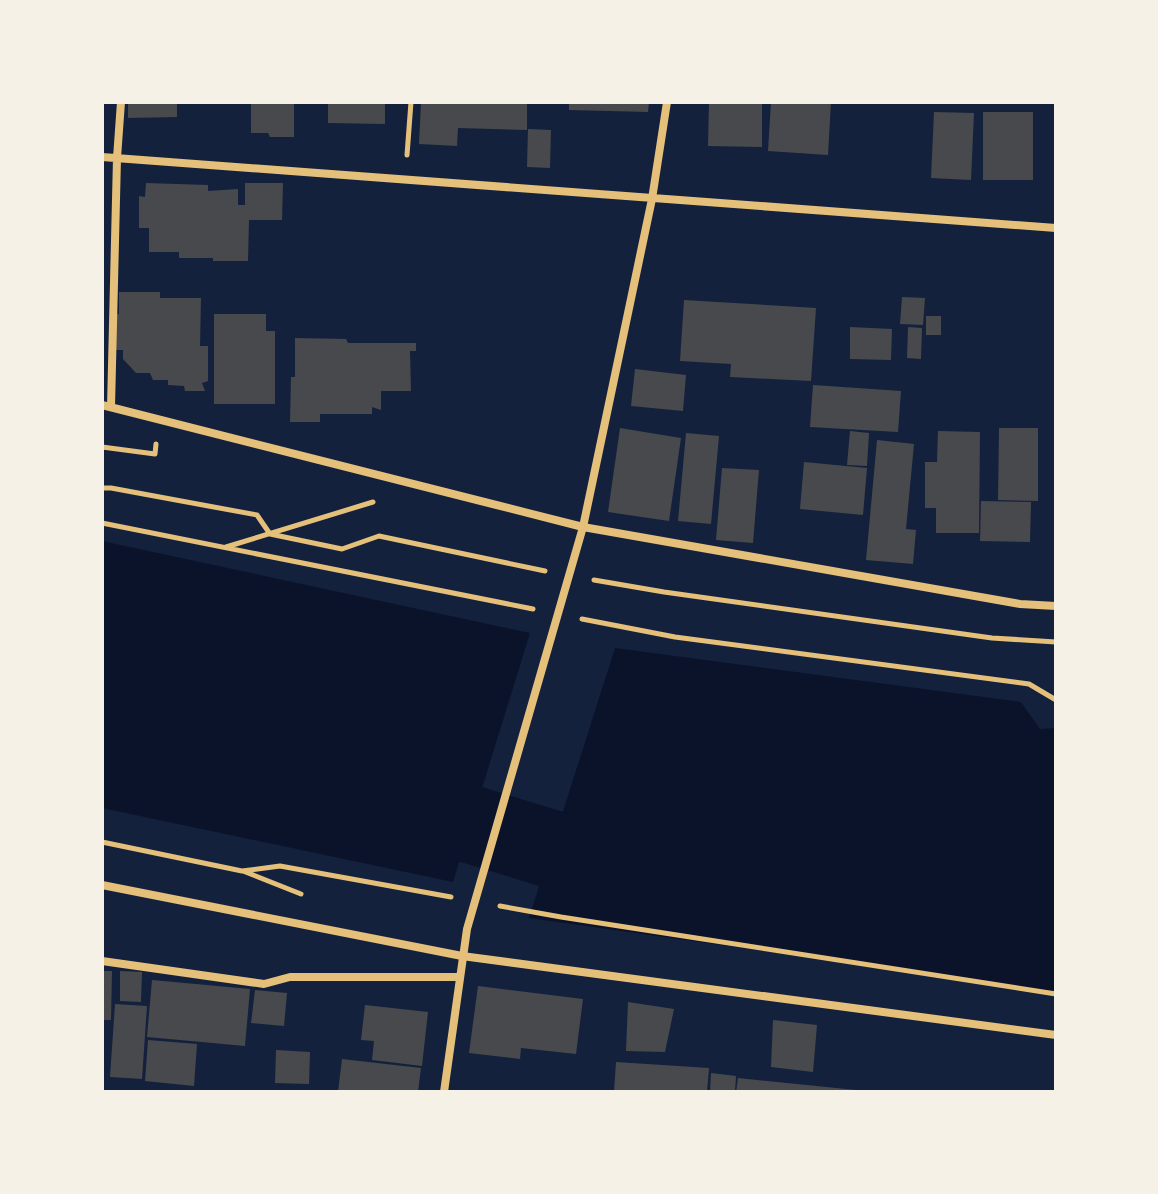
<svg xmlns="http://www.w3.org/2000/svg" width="1158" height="1194" viewBox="0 0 1158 1194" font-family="'IBM Plex Sans',sans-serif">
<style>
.water{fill:#0b132b}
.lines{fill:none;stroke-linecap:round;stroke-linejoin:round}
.river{stroke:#0b132b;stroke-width:78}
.building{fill:#48494c}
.path{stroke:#e5c07b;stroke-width:5}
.minor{stroke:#e5c07b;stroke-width:8}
</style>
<rect width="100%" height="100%" fill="#14213d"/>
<path class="water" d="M 102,541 L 530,633 L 453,882 L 102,808 Z
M 615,648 L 1021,702 L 1040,729 L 1056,728 L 1056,992 L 529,918 Z"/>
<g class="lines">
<path class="river" d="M 366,798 L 473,825 L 653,880"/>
</g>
<path class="building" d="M 128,102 L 177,102 L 177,117 L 128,118 Z
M 251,102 L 294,102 L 294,137 L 270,137 L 268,133 L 251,133 Z
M 328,102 L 385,102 L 385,124 L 328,123 Z
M 421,102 L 527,102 L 527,130 L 458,128 L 457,146 L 419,144 Z
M 569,102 L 649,102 L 648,112 L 569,110 Z
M 709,102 L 762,102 L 762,147 L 708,146 Z
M 771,102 L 831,102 L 828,155 L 768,151 Z
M 934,112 L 974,113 L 971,180 L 931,178 Z
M 983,112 L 1033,112 L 1033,180 L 983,180 Z
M 528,129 L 551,130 L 550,168 L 527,167 Z
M 146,183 L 208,185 L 208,191 L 238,189 L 238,205 L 245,205 L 245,183 L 283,183 L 282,220 L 249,220 L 248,261 L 213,261 L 213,258 L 179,258 L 179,252 L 149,252 L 149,228 L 139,228 L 139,196 L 145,197 Z
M 119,292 L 160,292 L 160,298 L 201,298 L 200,346 L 208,346 L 208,381 L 202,383 L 205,391 L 185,391 L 184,386 L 168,385 L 168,380 L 153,380 L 150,373 L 136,373 L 123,359 L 123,350 L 114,350 L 114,314 L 119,314 Z
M 902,297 L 925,298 L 923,325 L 900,324 Z
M 684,300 L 816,308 L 811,381 L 730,377 L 731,364 L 680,361 Z
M 214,314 L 266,314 L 266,331 L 275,331 L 275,404 L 214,404 Z
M 926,316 L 941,316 L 941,335 L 926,335 Z
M 850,327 L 892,329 L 891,360 L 850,359 Z
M 908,327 L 922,328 L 921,359 L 907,358 Z
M 295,338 L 346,339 L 348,343 L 416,343 L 416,351 L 410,351 L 411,391 L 381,391 L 381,410 L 372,407 L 372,414 L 320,414 L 320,422 L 290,422 L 291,377 L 295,377 Z
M 635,369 L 686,375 L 683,411 L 631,406 Z
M 813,385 L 901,391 L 898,432 L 810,427 Z
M 620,428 L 681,438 L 669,521 L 608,512 Z
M 999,428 L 1038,428 L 1038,501 L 998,500 Z
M 850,431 L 869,433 L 867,466 L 847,465 Z
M 938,431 L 980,432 L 979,533 L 936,533 L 936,508 L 925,508 L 925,462 L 937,462 Z
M 686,433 L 719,436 L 711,524 L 678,521 Z
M 877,440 L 914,444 L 906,529 L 916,530 L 913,564 L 866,560 Z
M 804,462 L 867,468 L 863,515 L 800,509 Z
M 722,468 L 759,470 L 753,543 L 716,540 Z
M 981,501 L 1031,502 L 1030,542 L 980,541 Z
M 102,971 L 112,971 L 111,1020 L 102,1020 Z
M 120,971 L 142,972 L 141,1002 L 120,1001 Z
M 152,980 L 250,989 L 245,1046 L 147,1037 Z
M 478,986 L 583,999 L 576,1054 L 521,1048 L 520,1059 L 469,1053 Z
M 255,990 L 287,993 L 284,1026 L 251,1023 Z
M 628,1002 L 674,1009 L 665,1052 L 626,1051 Z
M 115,1004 L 147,1006 L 142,1079 L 110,1077 Z
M 365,1005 L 428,1012 L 422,1066 L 372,1060 L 374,1041 L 361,1040 Z
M 773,1020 L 817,1025 L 813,1072 L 771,1067 Z
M 148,1040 L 197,1044 L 194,1086 L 145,1081 Z
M 276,1050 L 310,1052 L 309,1084 L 275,1083 Z
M 342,1059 L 421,1068 L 418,1092 L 338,1092 Z
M 616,1062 L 709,1068 L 707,1092 L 614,1092 Z
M 711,1073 L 736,1076 L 735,1092 L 710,1092 Z
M 738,1078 L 856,1090 L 856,1092 L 736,1092 Z"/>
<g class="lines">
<path class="path" d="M 407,155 L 411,102
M 102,447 L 155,454 L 156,444
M 102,488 L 111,488 L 257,515 L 270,534 L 342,549 L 379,536 L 545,571
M 102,523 L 533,609
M 226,547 L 373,502
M 594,580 L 664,592 L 992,638 L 1056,642
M 582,619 L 675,637 L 1029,684 L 1056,700
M 102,842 L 242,871 L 280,866 L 451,897
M 243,871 L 301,894
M 500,906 L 561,917 L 1056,994"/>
<path class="minor" d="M 102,157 L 1056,228
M 102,405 L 583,527 L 1020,604 L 1056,606
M 111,407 L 117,158 L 121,102
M 102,885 L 462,956 L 1056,1035
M 102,961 L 264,984 L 290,977 L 459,977
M 444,1092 L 467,929 L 583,527 L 652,199 L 667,102"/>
</g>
<rect width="1158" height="1194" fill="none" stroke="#f6f1e7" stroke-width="208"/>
</svg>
